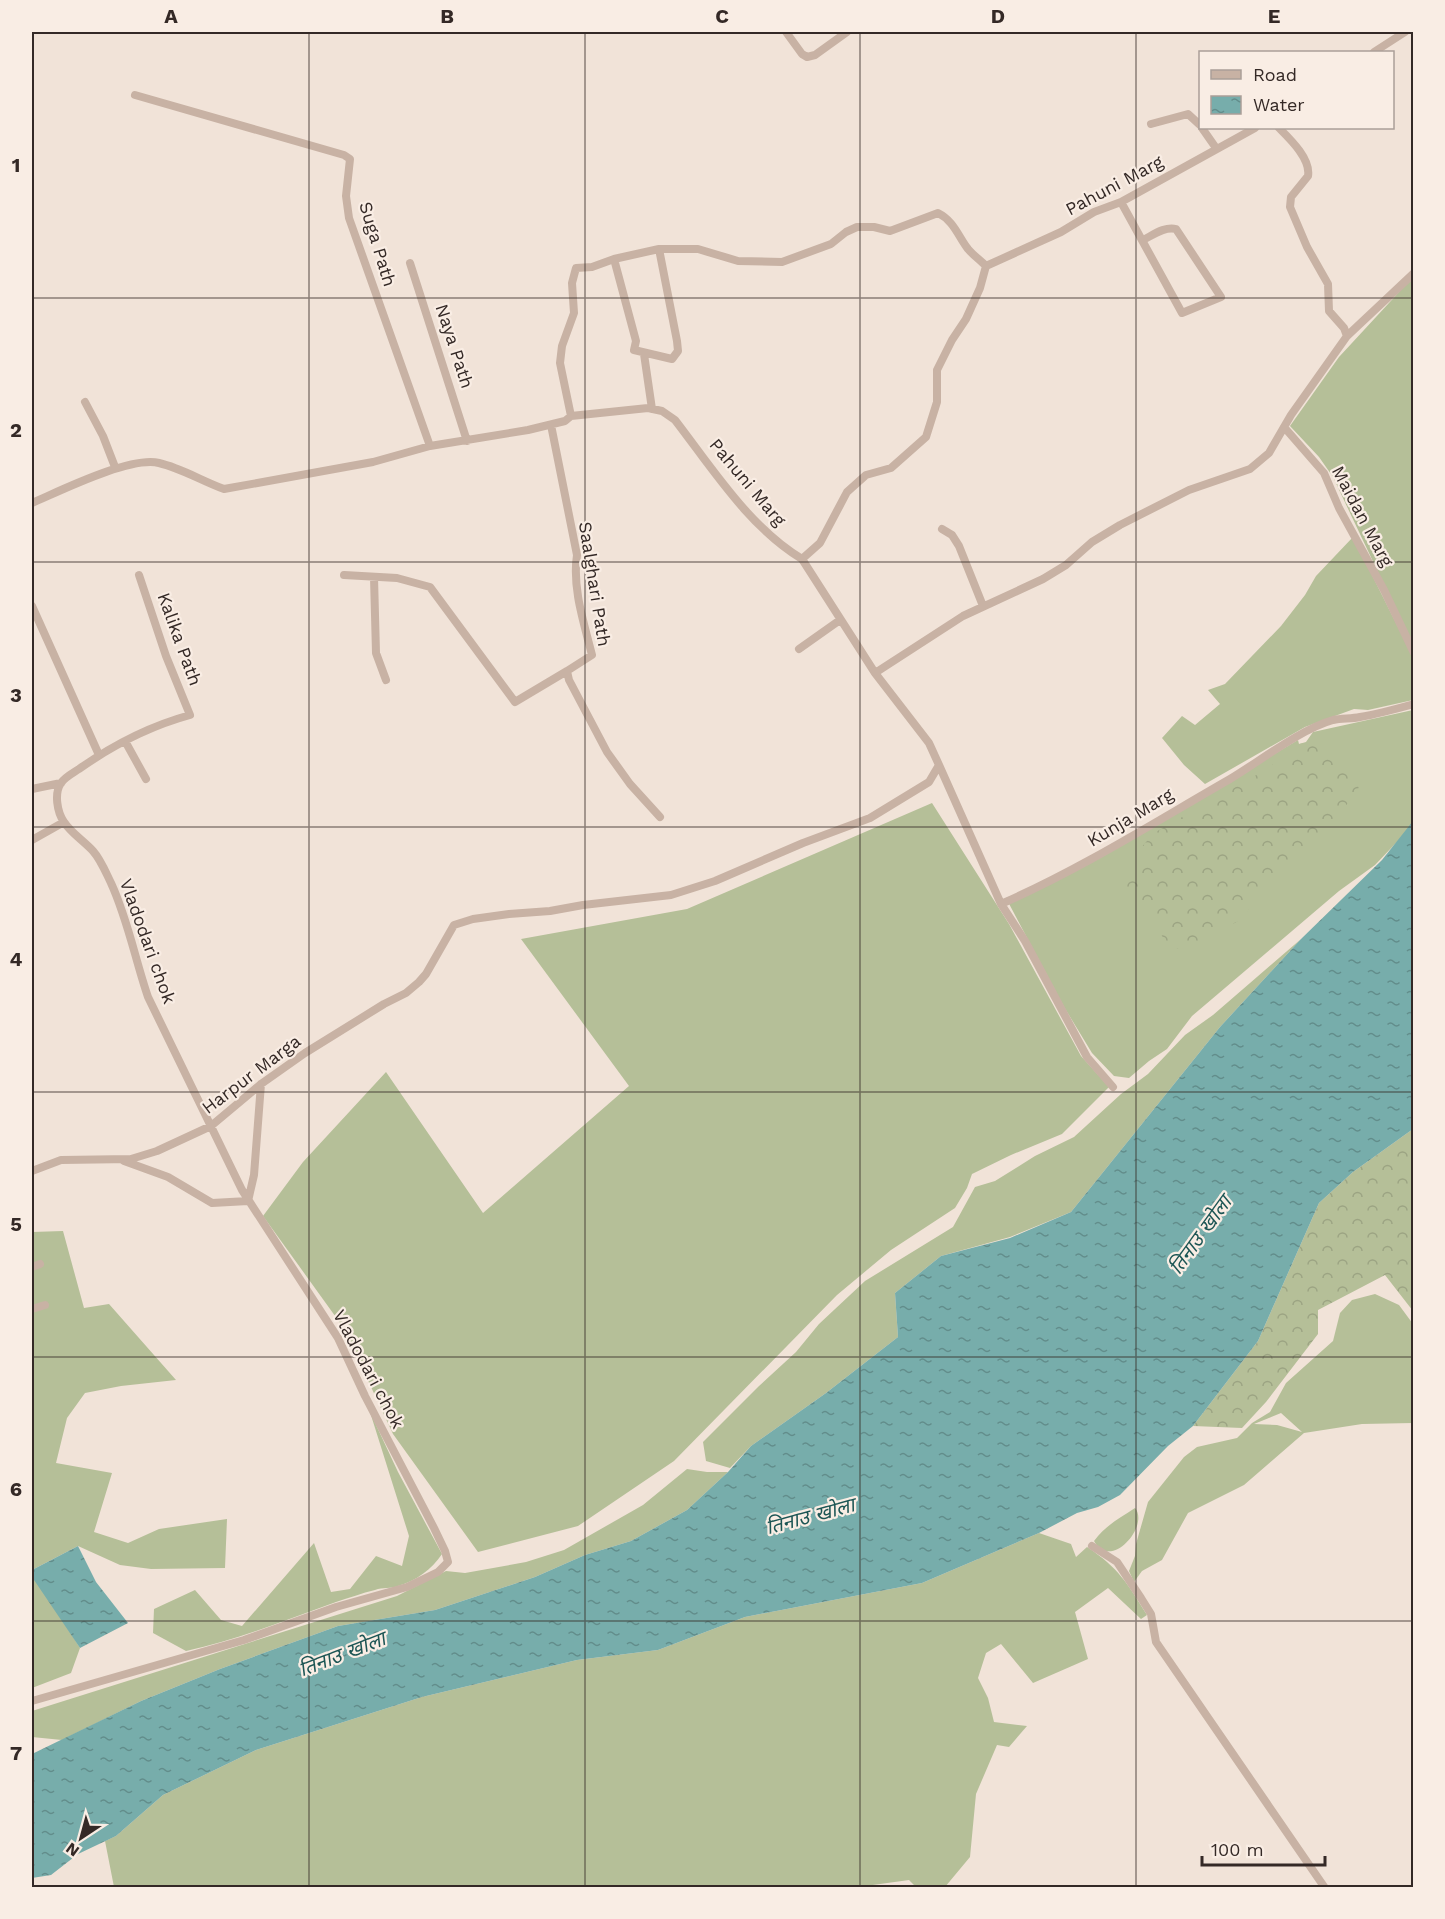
<svg xmlns="http://www.w3.org/2000/svg" width="1445" height="1919" viewBox="0 0 1445 1919" font-family="'Work Sans','Noto Sans Devanagari',sans-serif">
<style>
.grass{fill:#b5bf98;fill-rule:evenodd}
.forest{fill:url(#forest-crowns)}
.water{fill:url(#water-ripples)}
.lines{fill:none;stroke-linecap:round;stroke-linejoin:round}
.minor{stroke:#c8b2a4;stroke-width:8}
.grid{fill:none;stroke:#342926;stroke-width:1.5;stroke-opacity:0.55}
.labels{text-anchor:middle;dominant-baseline:central;stroke-width:4.5;stroke-linejoin:round;paint-order:stroke}
.street-label{font-size:18px;fill:#342926;stroke:#f9ede4}
.water-label{font-size:20px;font-style:italic;fill:#1c5554;stroke:#f9ede4}
.neatline{fill:none;stroke:#342926;stroke-width:2}
.grid-label{font-size:20px;text-anchor:middle;font-weight:bold;fill:#342926}
</style>
<defs>
<pattern id="forest-crowns" width="20" height="18" patternUnits="userSpaceOnUse" patternTransform="scale(1.5)"><rect width="20" height="18" fill="#b5bf98"/><path d="M2 6a3 3 0 1 1 6 0M12 15a3 3 0 1 1 6 0" fill="none" stroke="#9ca483"/></pattern>
<pattern id="water-ripples" width="26" height="14" patternUnits="userSpaceOnUse" patternTransform="scale(1.5)"><rect width="26" height="14" fill="#77adab"/><path d="M2 4q2-2 4 0t4 0M15 11q2-2 4 0t4 0" fill="none" stroke="#628d8b"/></pattern>
</defs>
<rect width="100%" height="100%" fill="#f1e3d8"/>
<path class="grass" d="M 1413,277 L 1413,646 L 1333,477 L 1319,457 L 1290,426 L 1339,357 Z
M 1353,537 L 1411,653 L 1414,660 L 1413,700 L 1368,710 L 1354,709 L 1305,727 L 1205,784 L 1184,765 L 1162,738 L 1182,716 L 1195,725 L 1220,704 L 1208,690 L 1225,684 L 1281,626 L 1305,595 L 1316,576 Z
M 1413,710 L 1413,825 L 1375,865 L 1339,891 L 1192,1016 L 1167,1049 L 1149,1061 L 1129,1078 L 1114,1076 L 1092,1053 L 1061,1002 L 1006,898 L 1078,869 L 1298,740 L 1299,744 L 1306,742 L 1313,732 Z
M 932,803 L 1009,924 L 1081,1056 L 1109,1087 L 1062,1134 L 1011,1155 L 972,1174 L 967,1188 L 955,1208 L 891,1250 L 837,1295 L 674,1461 L 578,1526 L 478,1552 L 393,1434 L 343,1327 L 263,1216 L 303,1162 L 386,1072 L 483,1213 L 629,1086 L 521,939 L 687,909 Z
M 1301,939 L 1220,1027 L 1071,1212 L 1010,1237 L 941,1256 L 895,1293 L 898,1337 L 826,1393 L 751,1446 L 730,1468 L 706,1461 L 703,1442 L 759,1386 L 796,1352 L 819,1324 L 865,1281 L 953,1227 L 975,1187 L 995,1181 L 1035,1156 L 1074,1137 L 1121,1094 L 1148,1074 L 1185,1035 L 1213,1015 Z
M 63,1231 L 84,1308 L 109,1304 L 176,1380 L 121,1386 L 85,1393 L 67,1418 L 56,1463 L 112,1473 L 94,1532 L 128,1543 L 159,1529 L 227,1519 L 225,1568 L 151,1569 L 120,1565 L 78,1546 L 32,1570 L 32,1232 Z
M 1375,1294 L 1399,1305 L 1413,1324 L 1413,1423 L 1362,1424 L 1304,1433 L 1244,1485 L 1188,1513 L 1162,1560 L 1142,1571 L 1134,1582 L 1129,1571 L 1135,1556 L 1136,1544 L 1148,1502 L 1184,1457 L 1197,1447 L 1237,1438 L 1252,1423 L 1270,1412 L 1286,1383 L 1333,1341 L 1340,1313 L 1352,1300 ZM 1281,1413 L 1302,1432 L 1277,1425 L 1254,1424 Z
M 370,1412 L 398,1472 L 442,1554 C 432,1569 416,1581 398,1586 C 391,1589 383,1587 375,1590 C 362,1593 349,1598 336,1602 C 286,1620 237,1640 186,1651 L 153,1633 L 154,1609 L 195,1590 L 221,1620 L 242,1626 L 314,1543 L 331,1592 L 350,1589 L 376,1556 L 402,1566 L 409,1536 Z
M 687,1469 L 707,1472 L 728,1472 L 687,1510 L 631,1541 L 585,1555 L 535,1577 L 435,1610 L 338,1626 L 220,1669 L 141,1701 L 62,1740 L 32,1737 L 32,1711 L 397,1596 L 446,1571 L 465,1573 L 526,1562 L 564,1550 L 643,1505 Z
M 1135,1508 C 1150,1525 1111,1572 1094,1541 C 1107,1524 1119,1519 1135,1508 Z
M 1039,1533 L 1071,1544 L 1076,1557 L 1087,1547 C 1119,1568 1127,1583 1147,1615 L 1141,1619 L 1108,1588 L 1075,1612 L 1088,1659 L 1033,1683 L 1001,1644 L 986,1653 L 978,1678 L 988,1698 L 994,1722 L 1027,1726 L 1009,1747 L 997,1745 L 976,1794 L 970,1857 L 945,1887 L 916,1887 L 909,1880 L 851,1888 L 114,1887 L 105,1841 L 116,1836 L 163,1795 L 256,1750 L 422,1697 L 577,1660 L 658,1650 L 745,1617 L 922,1583 Z
M 32,1572 L 80,1648 L 71,1673 L 32,1688 Z"/>
<path class="forest" d="M 1317,741 L 1357,773 L 1360,780 L 1358,790 L 1340,813 L 1334,817 L 1299,863 L 1249,909 L 1240,920 L 1202,941 L 1188,949 L 1177,949 L 1165,941 L 1145,907 L 1131,895 L 1126,886 L 1146,855 L 1140,849 L 1154,833 L 1267,769 L 1299,744 Z
M 1413,1129 L 1413,1311 L 1385,1275 L 1318,1310 L 1318,1334 L 1266,1402 L 1242,1428 L 1193,1426 L 1258,1341 L 1319,1203 L 1353,1172 Z"/>
<path class="water" d="M 1413,821 L 1413,1129 L 1353,1172 L 1319,1203 L 1258,1341 L 1193,1426 L 1168,1446 L 1120,1495 L 1098,1507 L 1077,1513 L 1039,1533 L 922,1583 L 745,1617 L 658,1650 L 577,1660 L 422,1697 L 256,1750 L 163,1795 L 116,1836 L 78,1854 L 51,1875 L 32,1878 L 32,1754 L 141,1701 L 220,1669 L 338,1626 L 435,1610 L 535,1577 L 585,1555 L 631,1541 L 687,1510 L 728,1472 L 751,1446 L 826,1393 L 898,1337 L 895,1293 L 941,1256 L 1010,1238 L 1071,1212 L 1220,1027 L 1301,939 L 1382,860 Z
M 78,1546 L 96,1582 L 128,1623 L 80,1648 L 32,1577 L 32,1570 Z"/>
<g class="lines">
<path class="minor" d="M 786,32 L 802,54 L 807,57 L 815,55 L 847,32
M 1374,52 L 1405,32
M 135,95 L 344,155 L 350,159 L 346,196 L 349,218 L 430,446
M 1151,124 L 1188,114 L 1200,125
M 1202,128 L 1216,148
M 1279,128 C 1290,139 1311,159 1308,176 L 1291,197 L 1290,207 L 1307,247 L 1328,284 L 1329,311 L 1344,328 L 1347,336
M 1121,202 L 1182,313 L 1221,297 L 1176,229 C 1165,226 1153,235 1143,240
M 614,259 L 636,341 L 634,350 L 672,359 L 678,351 L 677,341 L 659,249
M 410,263 L 467,441
M 644,354 L 652,409
M 85,402 L 103,436 L 115,467
M 571,416 L 560,363 L 562,346 L 574,313 L 572,283 L 576,268 L 592,267 L 614,259 L 659,249 L 698,249 L 738,261 L 782,262 L 831,244 L 846,232 L 857,227 L 874,227 L 890,231 L 938,213 C 954,221 958,236 968,249 C 973,255 980,260 986,266
M 551,425 L 577,555 C 572,588 584,623 592,655 L 567,671 L 569,680 L 607,752 L 630,784 L 660,817
M 1284,427 L 1324,473 L 1339,508 L 1384,590 L 1414,653
M 32,503 C 60,491 130,456 159,463 C 181,468 202,481 224,489 L 373,462 L 430,446 L 528,430 L 565,421 L 571,416 L 648,408 L 662,411 L 675,420 C 712,468 749,527 802,559 L 820,543 L 847,492 L 866,475 L 891,468 L 926,437 L 937,402 L 937,370 L 952,340 L 966,319 L 980,288 L 986,266 L 1061,232 L 1094,212 L 1121,202 L 1255,128
M 942,529 L 952,535 L 959,546 L 983,606
M 802,559 L 875,673
M 344,575 L 397,578 L 430,587 L 515,702 L 567,671
M 374,577 L 376,653 L 386,680
M 32,606 L 99,755
M 799,649 L 840,620
M 125,741 L 146,779
M 939,765 L 1001,904 L 1025,941 L 1087,1057 L 1113,1087
M 32,789 L 61,783
M 32,840 L 64,822
M 1001,904 C 1081,869 1155,822 1230,779 C 1260,761 1301,729 1333,720 C 1342,718 1351,719 1360,717 C 1378,714 1396,709 1414,704
M 124,1161 L 168,1177 L 212,1203 L 248,1201 L 254,1175 L 261,1084
M 32,1171 L 61,1160 L 131,1159 L 157,1151 L 211,1126 L 261,1084 L 305,1053 L 384,1004 L 406,993 L 419,982 L 426,974 L 454,925 L 473,919 L 509,914 L 550,911 L 583,905 L 671,895 L 715,881 L 803,843 L 870,818 L 929,782 L 939,765 L 929,743 L 875,673 L 963,616 L 1043,579 L 1066,565 L 1092,542 L 1120,525 L 1189,490 L 1250,469 L 1269,453 L 1291,415 L 1347,336 L 1414,273
M 32,1267 L 40,1264
M 32,1309 L 45,1305
M 1092,1546 L 1117,1562 L 1141,1598 L 1151,1614 L 1156,1642 L 1325,1888
M 32,1701 L 244,1640 L 336,1607 L 407,1587 L 438,1572 L 448,1562 L 445,1551 L 434,1528 L 365,1396 L 338,1338 L 242,1190 L 148,997 C 135,959 128,920 111,883 C 106,873 101,860 93,851 C 84,841 71,833 64,822 C 57,812 54,793 61,783 C 65,777 73,773 79,769 C 113,745 150,726 190,715 L 166,656 L 139,575"/>
</g>
<path class="grid" d="M 309,32 L 309,1888M 585,32 L 585,1888M 860,32 L 860,1888M 1136,32 L 1136,1888M 32,298 L 1414,298M 32,562 L 1414,562M 32,827 L 1414,827M 32,1092 L 1414,1092M 32,1357 L 1414,1357M 32,1621 L 1414,1621"/>
<g class="labels">
<g class="street-label">
<text transform="translate(1114 185) rotate(-28)">Pahuni Marg</text>
<text transform="translate(378 244) rotate(73)">Suga Path</text>
<text transform="translate(455 346) rotate(72)">Naya Path</text>
<text transform="translate(748 482) rotate(50)">Pahuni Marg</text>
<text transform="translate(1363 516) rotate(62)">Maidan Marg</text>
<text transform="translate(595 584) rotate(81)">Saalghari Path</text>
<text transform="translate(180 639) rotate(70)">Kalika Path</text>
<text transform="translate(1130 817) rotate(-31)">Kunja Marg</text>
<text transform="translate(148 941) rotate(70)">Vladodari chok</text>
<text transform="translate(251 1074) rotate(-37)">Harpur Marga</text>
<text transform="translate(369 1369) rotate(62)">Vladodari chok</text>
</g>
<g class="water-label">
<text transform="translate(1200 1235) rotate(-54)">तिनाउ खोला</text>
<text transform="translate(810 1516) rotate(-15)">तिनाउ खोला</text>
<text transform="translate(342 1654) rotate(-21)">तिनाउ खोला</text>
</g>
</g>
<rect width="1445" height="1919" fill="none" stroke="#f9ede4" stroke-width="66"/>
<rect x="1199" y="51" width="195" height="78" fill="#f9ede4" stroke="#aa9f98" stroke-width="1.5"/>
<rect x="1211" y="70" width="30" height="9" fill="#c8b2a4" stroke="#aa9f98" stroke-width="1.5"/>
<text x="1253" y="81" font-size="18" fill="#342926">Road</text>
<rect x="1211" y="96" width="30" height="18" fill="url(#water-ripples)" stroke="#aa9f98" stroke-width="1.5"/>
<text x="1253" y="111" font-size="18" fill="#342926">Water</text>
<g transform="translate(81 1838) rotate(216)" stroke="#f9ede4" stroke-width="4.5" paint-order="stroke">
<path d="M0-4.5L10 22L0 15L-10 22Z" fill="#342926"/>
<text y="-9" font-size="16" font-weight="bold" text-anchor="middle" fill="#342926">N</text>
</g>
<path d="M1202 1856v9h123v-9" fill="none" stroke="#342926" stroke-width="3"/>
<text x="1211" y="1856" font-size="18" fill="#342926" stroke="#f9ede4" stroke-width="4.5" paint-order="stroke">100 m</text>
<rect x="33" y="33" width="1379" height="1853" class="neatline"/>
<g class="grid-label">
<text x="171" y="23">A</text>
<text x="447" y="23">B</text>
<text x="722" y="23">C</text>
<text x="998" y="23">D</text>
<text x="1274" y="23">E</text>
<text x="16" y="172">1</text>
<text x="16" y="437">2</text>
<text x="16" y="702">3</text>
<text x="16" y="966">4</text>
<text x="16" y="1231">5</text>
<text x="16" y="1496">6</text>
<text x="16" y="1760">7</text>
</g>
</svg>
